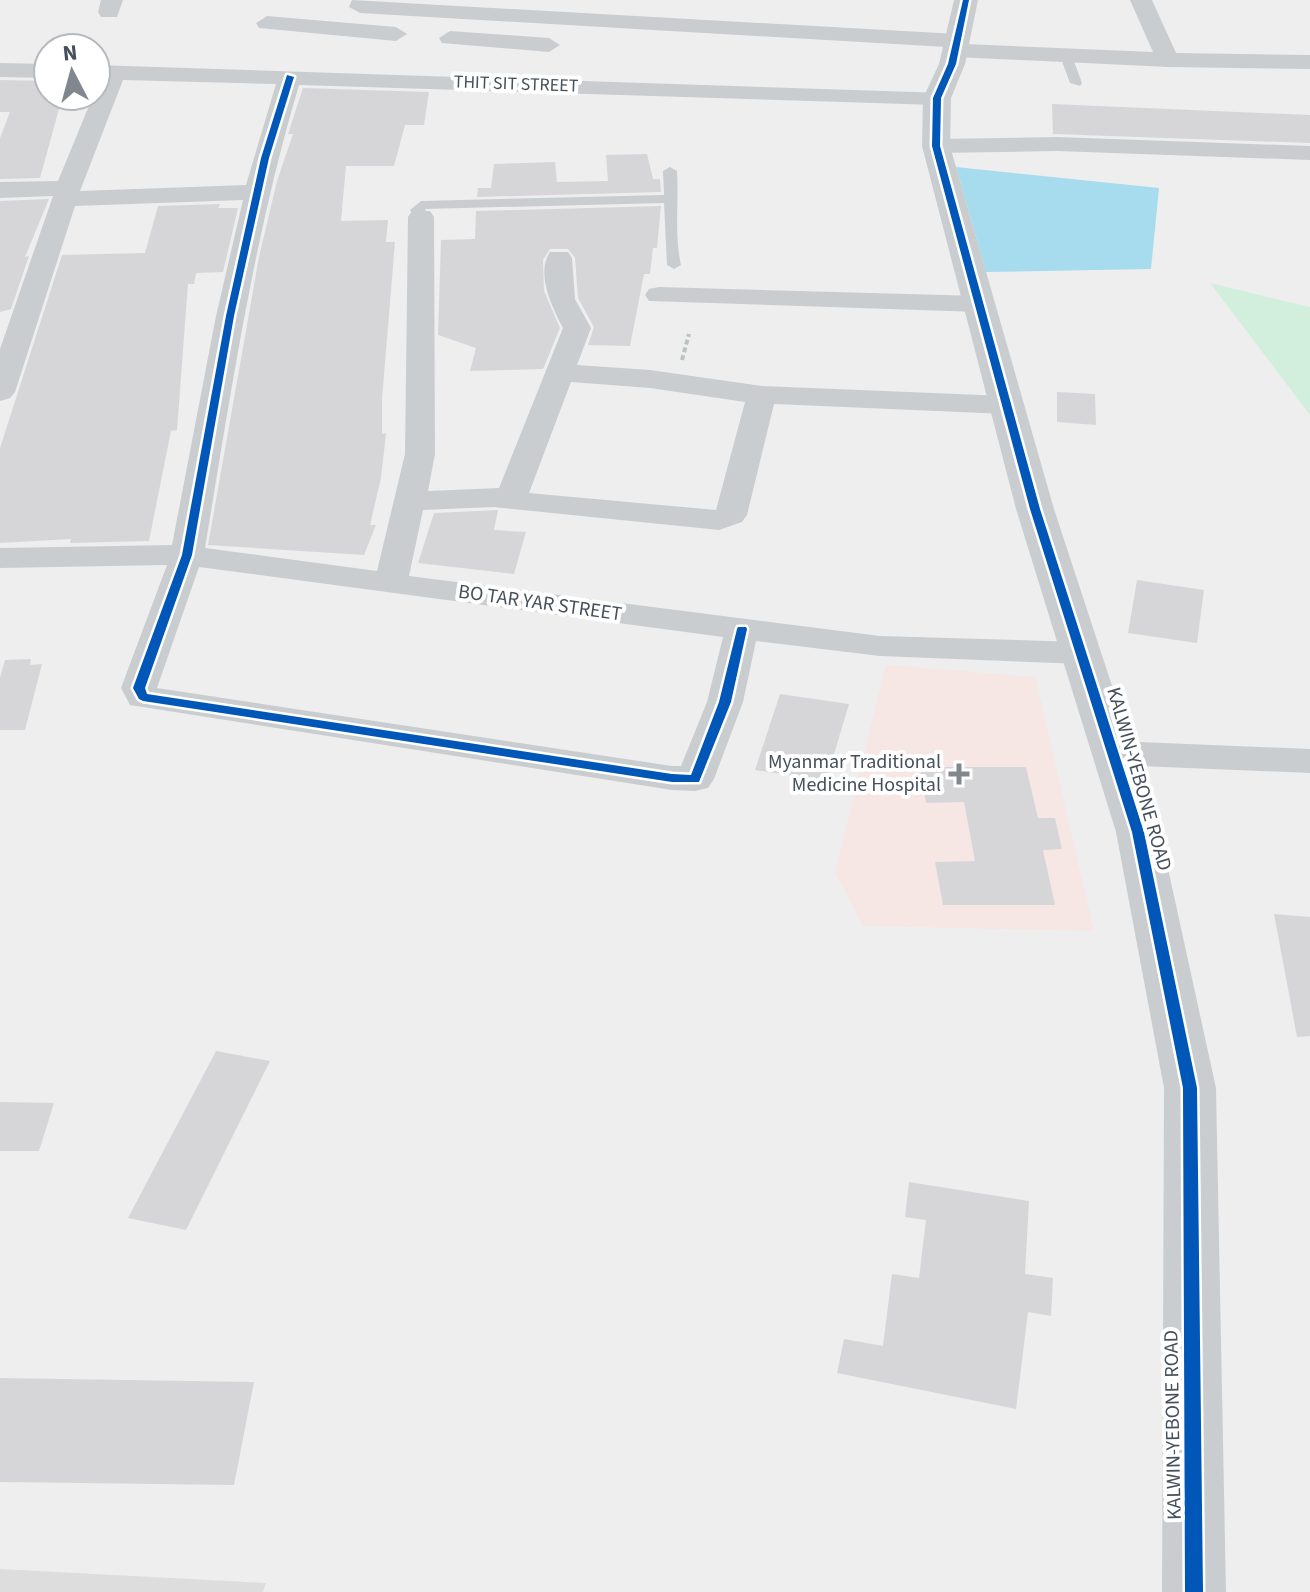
<svg xmlns="http://www.w3.org/2000/svg" width="1310" height="1592" viewBox="0 0 1310 1592" font-family="'Source Sans 3',sans-serif">
<style>
.education{fill:#ddddde}
.medical{fill:#f6e6e4}
.green{fill:#d2efde}
.water{fill:#a6dcee}
.building{fill:#d6d6d9}
.lines{fill:none;stroke-linecap:round;stroke-linejoin:round}
.path{stroke:#b7c4c0;stroke-width:4;stroke-dasharray:5 3;stroke-linecap:butt}
.service{fill:#cacdcf;fill-rule:evenodd}
.minor{fill:#cacdcf;fill-rule:evenodd}
.tertiary{fill:#cacdcf;fill-rule:evenodd}
.cycleway-casing{stroke:#fff;stroke-width:5}
.cycleway{fill:#0057b8;fill-rule:evenodd}
.poi-dot{fill:#80878e;stroke:#fff;stroke-width:3}
.labels{text-anchor:middle;dominant-baseline:central;stroke-width:8;stroke-linejoin:round;paint-order:stroke}
.far-street-label{font-size:18px;fill:#45505b;stroke:#fff}
.street-label{font-size:20px;fill:#45505b;stroke:#fff}
.poi-label{font-size:20px;fill:#45505b;stroke:#fff;text-anchor:end}
</style>
<rect width="100%" height="100%" fill="#efeeee"/>
<path class="education" d="M 0,1569 L 266,1583 L 263,1592 L 0,1592 Z"/>
<path class="medical" d="M 886,665 L 1035,677 L 1094,931 L 863,926 L 835,872 Z"/>
<path class="green" d="M 1210,283 L 1310,307 L 1310,415 Z"/>
<path class="water" d="M 956,167 L 1159,188 L 1151,269 L 986,272 Z"/>
<path class="building" d="M 0,80 L 48,81 L 48,98 L 62,98 L 40,178 L 0,179 L 0,138 L 10,112 L 0,112 Z
M 303,88 L 429,92 L 424,125 L 405,125 L 394,166 L 346,166 L 341,221 L 388,220 L 386,242 L 395,242 L 382,399 L 382,434 L 386,433 L 381,478 L 370,525 L 376,525 L 364,555 L 208,545 L 259,257 L 277,181 L 293,134 L 288,134 Z
M 1052,104 L 1310,115 L 1310,143 L 1053,134 Z
M 647,154 L 653,179 L 660,179 L 661,192 L 477,197 L 478,188 L 491,188 L 494,164 L 555,162 L 557,182 L 608,181 L 606,155 Z
M 49,199 L 25,257 L 29,256 L 11,309 L 0,312 L 0,201 Z
M 220,204 L 218,208 L 238,208 L 223,272 L 196,273 L 194,284 L 188,284 L 177,430 L 171,431 L 149,541 L 70,543 L 71,539 L 0,543 L 0,448 L 62,255 L 145,253 L 158,206 Z
M 661,206 L 657,248 L 653,248 L 650,274 L 644,274 L 630,346 L 588,345 L 594,327 L 578,298 L 575,258 L 568,249 L 550,249 L 543,260 L 544,291 L 560,328 L 543,369 L 470,371 L 476,348 L 438,335 L 441,240 L 475,239 L 476,211 Z
M 1057,392 L 1095,394 L 1096,425 L 1057,422 Z
M 498,510 L 494,530 L 526,532 L 514,574 L 418,563 L 434,513 Z
M 1137,580 L 1204,590 L 1197,643 L 1128,633 Z
M 31,659 L 30,665 L 42,664 L 25,730 L 0,730 L 0,678 L 5,660 Z
M 780,694 L 849,704 L 826,781 L 755,770 Z
M 920,767 L 1026,767 L 1038,818 L 1055,818 L 1062,849 L 1043,850 L 1055,905 L 943,905 L 935,862 L 975,861 L 964,802 L 926,803 Z
M 1274,914 L 1310,917 L 1310,1036 L 1297,1037 Z
M 216,1051 L 270,1061 L 186,1230 L 128,1218 Z
M 0,1102 L 54,1103 L 39,1151 L 0,1151 Z
M 909,1182 L 1029,1201 L 1025,1274 L 1053,1278 L 1051,1316 L 1028,1312 L 1016,1409 L 837,1373 L 844,1339 L 883,1346 L 892,1274 L 919,1278 L 926,1220 L 905,1217 Z
M 0,1378 L 254,1382 L 234,1485 L 0,1482 Z"/>
<g class="lines">
<path class="path" d="M 682,360 L 689,334"/>
<path class="service" d="M 1066,52 L 1072,56 L 1082,83 L 1080,86 L 1070,83 L 1060,56 Z
M 670,167 L 677,171 C 679,202 674,233 681,265 L 674,269 L 667,265 L 664,203 L 425,209 L 428,217 L 421,221 L 416,220 L 410,210 L 421,201 L 664,195 L 663,171 Z"/>
<path class="minor" d="M 101,0 L 123,0 L 117,17 L 101,17 L 98,12 Z
M 352,0 L 957,34 L 965,36 L 966,44 L 1153,52 L 1130,0 L 1152,0 L 1176,53 L 1310,55 L 1310,69 L 1168,67 L 955,57 L 947,55 L 944,50 L 946,47 L 360,13 L 349,7 Z
M 267,16 L 396,27 L 407,34 L 396,41 L 259,28 L 256,23 Z
M 450,31 L 549,38 L 560,45 L 549,52 L 442,43 L 439,38 Z
M 0,63 L 48,64 L 48,78 L 0,77 Z
M 96,65 L 945,93 L 949,98 L 945,103 L 937,105 L 299,85 C 254,236 231,392 205,548 L 377,571 L 405,454 L 408,217 L 412,211 L 430,211 L 434,217 L 435,454 L 428,491 L 499,488 L 563,328 C 553,309 535,273 550,252 L 568,252 L 572,258 L 575,299 L 591,328 L 577,365 L 650,370 L 762,386 L 1006,396 L 1017,399 L 1021,405 L 1017,411 L 1006,414 L 774,404 L 747,515 L 742,522 L 719,530 L 494,507 L 423,510 L 409,576 L 880,636 L 1081,642 L 1093,646 L 1099,653 L 1093,660 L 1081,664 L 880,656 L 756,641 L 743,702 L 714,779 L 708,788 L 695,791 L 672,790 L 130,705 L 121,688 L 167,565 L 0,568 L 0,548 L 172,545 L 216,316 L 243,200 L 75,206 L 15,392 L 10,398 L 0,401 L 0,349 L 53,196 L 0,198 L 0,182 L 58,181 L 93,96 L 96,96 L 100,79 L 96,79 ZM 123,80 L 276,84 L 246,185 L 80,191 ZM 571,382 L 650,388 L 745,402 L 716,510 L 529,493 ZM 199,567 L 723,637 L 707,702 L 681,766 L 672,766 L 157,688 Z
M 1057,137 L 1310,146 L 1310,160 L 1057,151 L 936,153 L 927,151 L 924,146 L 927,141 L 936,139 Z
M 659,287 L 979,296 L 989,298 L 993,304 L 989,310 L 979,312 L 649,301 L 645,295 L 649,289 Z
M 1115,741 L 1310,749 L 1310,773 L 1115,765 L 1102,761 L 1096,753 L 1102,745 Z"/>
<path class="tertiary" d="M 954,0 L 978,0 L 965,64 L 951,98 L 950,146 L 1054,509 L 1160,832 L 1216,1088 L 1226,1592 L 1162,1592 L 1164,1088 L 1116,832 L 1016,509 L 922,146 L 923,98 L 939,64 Z"/>
<defs>
<path id="cycleway" d="M 963,0 L 969,0 L 956,64 L 941,98 L 940,146 L 1040,509 L 1144,832 L 1197,1088 L 1203,1592 L 1185,1592 L 1183,1088 L 1132,832 L 1030,509 L 932,146 L 933,98 L 948,64 Z
M 287,75 L 294,77 L 269,158 L 234,316 L 192,555 L 145,688 L 147,694 L 672,774 L 691,775 L 719,702 L 737,629 L 738,627 L 746,627 L 747,629 L 731,702 L 699,782 L 672,782 L 143,701 L 139,699 L 133,688 L 182,555 L 226,316 L 261,158 Z"/>
</defs>
<use href="#cycleway" class="cycleway-casing"/>
<use href="#cycleway" class="cycleway"/>
</g>
<path class="poi-dot" d="M955 762h8v8h8v8h-8v8h-8v-8h-8v-8h8z"/>
<g class="labels">
<g class="far-street-label">
<text transform="translate(516 84) rotate(2)">THIT SIT STREET</text>
</g>
<g class="street-label">
<text transform="translate(540 603) rotate(8)">BO TAR YAR STREET</text>
<text transform="translate(1139 779) rotate(74)">KALWIN-YEBONE ROAD</text>
<text transform="translate(1173 1425) rotate(-91)">KALWIN-YEBONE ROAD</text>
</g>
<g class="poi-label">
<text x="941" y="762">Myanmar Traditional<tspan x="941" dy="23">Medicine Hospital</tspan></text>
</g>
</g>
<g transform="translate(72 72) rotate(354)"><circle r="38" fill="#ffffff" stroke="#b5b9bd" stroke-width="2"/>
<path d="M0-6L14 30L0 20L-14 30Z" fill="#80878e"/>
<text y="-12" font-size="22" font-weight="bold" text-anchor="middle" fill="#45505b">N</text>
</g>
</svg>
